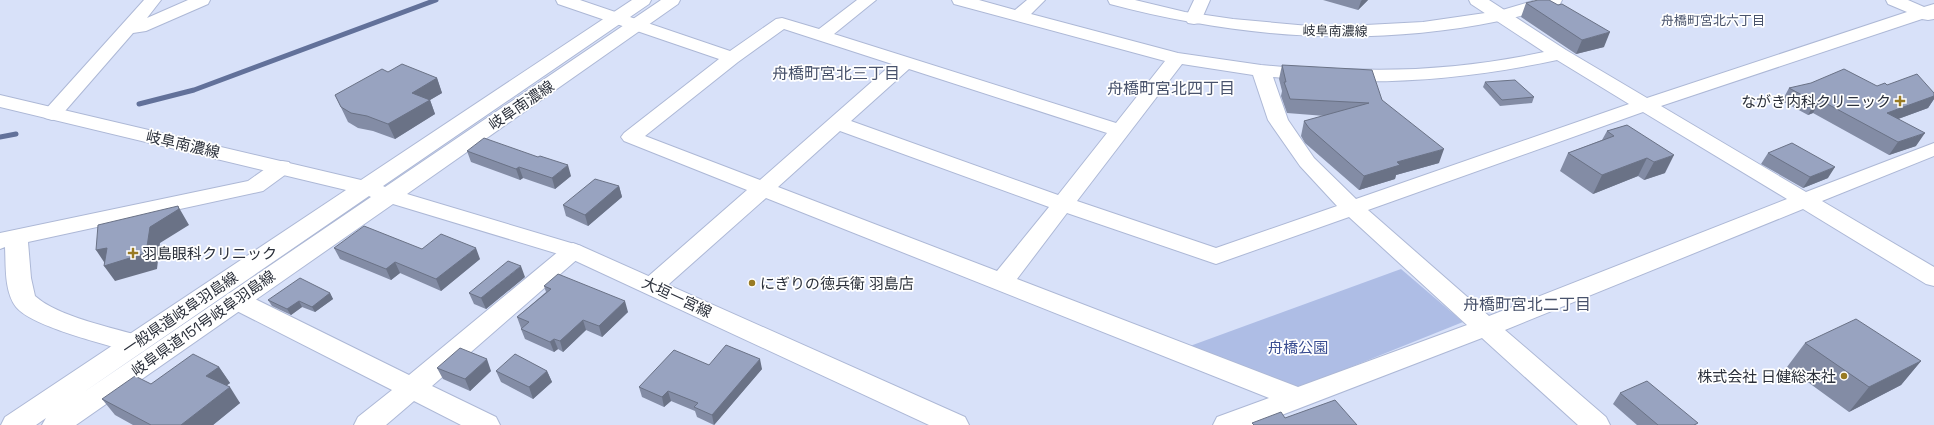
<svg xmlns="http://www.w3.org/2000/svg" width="1934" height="425" viewBox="0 0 1934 425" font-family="'Space Grotesk','Noto Sans JP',sans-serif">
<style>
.green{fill:#aebde5}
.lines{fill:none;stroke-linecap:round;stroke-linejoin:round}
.stream{stroke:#62719a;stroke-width:5}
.minor-casing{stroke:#adb8d6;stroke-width:2}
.major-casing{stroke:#adb8d6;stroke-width:2}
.minor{fill:#fff;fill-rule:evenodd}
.major{fill:#fff;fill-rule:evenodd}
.wall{fill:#838ca5}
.shaded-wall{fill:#6a7286}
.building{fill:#98a3c0;stroke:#6a7286}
.poi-dot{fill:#997b24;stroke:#fff;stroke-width:1.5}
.labels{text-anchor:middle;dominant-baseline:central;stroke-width:3.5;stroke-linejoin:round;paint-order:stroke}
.far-neighbourhood-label{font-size:13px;fill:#49536c;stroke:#fff}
.far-street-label{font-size:13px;fill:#2b303b;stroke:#fff}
.poi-label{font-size:15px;fill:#2b303b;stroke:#fff;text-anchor:end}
.street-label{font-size:15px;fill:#2b303b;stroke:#fff}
.park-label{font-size:15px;fill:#394d91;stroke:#fff}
.neighbourhood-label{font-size:16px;fill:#49536c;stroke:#fff}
</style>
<rect width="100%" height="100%" fill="#d8e1f9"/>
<path class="green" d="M 1401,269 L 1463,322 L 1296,389 L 1190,346 Z"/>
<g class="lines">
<path class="stream" d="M 139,104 L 194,90 L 436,0
M 0,137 L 16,134"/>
<defs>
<path id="minor" d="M 144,0 L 161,0 L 147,18 L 188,0 L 210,0 L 208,4 L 146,31 L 133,33 L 59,118 L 52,120 L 45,118 L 42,114 L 45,110 Z
M 556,0 L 580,0 L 730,51 L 776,19 L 782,18 L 819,29 L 857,0 L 876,0 L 834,34 L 1116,123 L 1165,61 L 954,4 L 952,0 L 979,0 L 1015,10 L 1027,0 L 1045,0 L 1031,14 L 1178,53 L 1261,65 L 1317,70 L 1319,74 L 1317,78 L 1310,80 L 1273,77 L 1288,120 L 1314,158 L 1356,199 L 1629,104 L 1557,60 C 1487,75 1417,83 1345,81 L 1338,79 L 1336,75 L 1338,71 L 1345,69 C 1412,72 1479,66 1544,52 L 1471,4 L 1469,0 L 1489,0 L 1566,50 L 1647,98 L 1907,12 L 1888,4 L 1886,0 L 1908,0 L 1924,7 L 1934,4 L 1934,19 L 1928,20 L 1922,19 L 1661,106 L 1806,192 L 1934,143 L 1934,156 L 1822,201 L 1934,267 L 1934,286 L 1926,284 L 1803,209 L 1505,330 L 1606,417 L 1610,425 L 1578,425 L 1482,338 L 1256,425 L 1213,425 L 1217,417 L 1269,398 L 766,198 L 660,292 L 652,294 L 644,292 L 640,286 L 644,280 L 747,190 L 624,141 L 621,137 L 624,133 L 719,59 L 558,4 ZM 784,29 L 892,64 L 760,180 L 645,136 L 738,62 ZM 1182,64 L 1253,75 L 1268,120 L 1300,166 L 1337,206 L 1216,248 L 1077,201 ZM 909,69 L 1107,133 L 1058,195 L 851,121 ZM 1643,112 L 1787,199 L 1489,316 L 1368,210 ZM 840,131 L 1049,207 L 997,271 L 778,187 ZM 1067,213 L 1216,264 L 1349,217 L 1467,325 L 1298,387 L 1017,279 Z
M 1194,0 L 1210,0 L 1200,23 L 1194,24 L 1188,23 L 1185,19 Z
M 282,161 L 289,162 L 292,167 L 289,172 L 263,191 L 28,242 L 31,278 L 35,296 C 58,317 114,328 144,337 L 148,344 L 144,351 L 135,353 C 108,345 32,327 16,307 C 4,291 6,266 5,247 L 0,249 L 0,233 L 248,181 L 275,162 Z
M 573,243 L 581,246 L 584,251 L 581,256 L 432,386 L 496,417 L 500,425 L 461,425 L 414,401 L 386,425 L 354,425 L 358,417 L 392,390 L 227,306 L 224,300 L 227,294 L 236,291 L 245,294 L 409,375 L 565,246 Z"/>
<path id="major" d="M 632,0 L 651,0 L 649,4 L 383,186 L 385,187 L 661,0 L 680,0 L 678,4 L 407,194 L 581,246 L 965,417 L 969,425 L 929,425 L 565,256 L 393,204 L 76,425 L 42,425 L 46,418 L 36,425 L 1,425 L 5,417 L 346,190 L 0,107 L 0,95 L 361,180 ZM 369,196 L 371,197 L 81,394 Z
M 1108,0 L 1135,0 L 1185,12 L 1233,19 L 1309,26 L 1347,26 L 1423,22 L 1499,11 L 1536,0 L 1562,0 L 1560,4 C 1540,10 1520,17 1499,21 C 1367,48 1239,38 1110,4 Z"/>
</defs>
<use href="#minor" class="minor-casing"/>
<use href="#major" class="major-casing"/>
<use href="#minor" class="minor"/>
<use href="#major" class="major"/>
</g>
<path class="wall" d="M 1323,0 L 1368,0 L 1358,10 Z
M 1526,3 L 1604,47 L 1576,54 L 1521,17 Z
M 1282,65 L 1382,100 L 1439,163 L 1396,175 L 1395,179 L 1359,190 L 1305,143 L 1301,136 L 1304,121 L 1325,116 L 1287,113 L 1281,96 L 1282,91 L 1279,79 Z
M 388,72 L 437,78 L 442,93 L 430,100 L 435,114 L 395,139 L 373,131 L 358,128 L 348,122 L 335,95 Z
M 1485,82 L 1534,97 L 1532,103 L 1500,106 L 1483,87 Z
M 1887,85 L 1934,93 L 1934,99 L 1928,108 L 1898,119 L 1916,146 L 1889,155 L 1813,113 L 1808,115 L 1782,101 L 1789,88 L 1877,86 Z
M 1627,125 L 1665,173 L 1644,180 L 1638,176 L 1593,194 L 1560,171 L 1568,153 L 1602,140 L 1607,131 Z
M 467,151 L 571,176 L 555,189 L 523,178 L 520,180 L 471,162 Z
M 1768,153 L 1828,178 L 1803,188 L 1761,164 Z
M 619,186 L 622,197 L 588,226 L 566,216 L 563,205 Z
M 334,248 L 422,249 L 480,259 L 441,291 L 400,273 L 391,280 L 340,259 Z
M 525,277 L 486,309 L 474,304 L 469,293 Z
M 544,286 L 628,312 L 602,337 L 586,330 L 563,352 L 558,349 L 554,352 L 525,339 L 521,329 L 522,328 L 521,328 L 517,317 L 546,292 Z
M 330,293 L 333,299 L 315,312 L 302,307 L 291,315 L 272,306 L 268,300 Z
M 1805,343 L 1921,361 L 1901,385 L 1849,412 L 1787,367 Z
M 709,365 L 762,369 L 714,425 L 697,417 L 695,411 L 671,401 L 664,407 L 642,397 L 639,387 Z
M 219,367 L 230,383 L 226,386 L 240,403 L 213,425 L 133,425 L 115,415 L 102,399 L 151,384 Z
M 437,368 L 491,371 L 470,391 L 443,379 Z
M 496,371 L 547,371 L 552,382 L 533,399 L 501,382 Z
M 1620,393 L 1697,425 L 1637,425 L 1613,404 Z"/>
<path class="shaded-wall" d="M 1362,0 L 1368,0 L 1358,10 L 1361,1 Z
M 1610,32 L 1604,47 L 1576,54 L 1582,40 Z
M 437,78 L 442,93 L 430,100 L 435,114 L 395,139 L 388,124 L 412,93 Z
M 1934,96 L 1934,99 L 1928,108 L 1879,126 L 1887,113 Z
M 1820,100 L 1813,113 L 1808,115 L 1815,102 Z
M 1925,133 L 1916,146 L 1889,155 L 1898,142 Z
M 1444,149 L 1439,163 L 1396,175 L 1395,179 L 1359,190 L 1364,176 L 1397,162 Z
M 1674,155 L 1665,173 L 1644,180 L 1654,162 Z
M 1647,158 L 1638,176 L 1593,194 L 1602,175 Z
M 568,165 L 571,176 L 555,189 L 552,178 Z
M 519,167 L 523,178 L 520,180 L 516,169 Z
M 1835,167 L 1828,178 L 1803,188 L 1810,177 Z
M 619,186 L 622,197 L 588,226 L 585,215 Z
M 178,206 L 189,225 L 160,243 L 157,269 L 115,281 L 104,266 L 106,265 L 96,250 Z
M 476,248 L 480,259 L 441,291 L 436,279 Z
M 395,262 L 400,273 L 391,280 L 386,269 Z
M 521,266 L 525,277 L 486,309 L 481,298 Z
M 330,293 L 333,299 L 315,312 L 312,307 Z
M 299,301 L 302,307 L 291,315 L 287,309 Z
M 625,301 L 628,312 L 602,337 L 599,326 Z
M 583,320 L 586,330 L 563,352 L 560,341 Z
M 554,339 L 558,349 L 554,352 L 550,342 Z
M 487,359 L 491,371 L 470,391 L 465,379 Z
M 760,359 L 762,369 L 714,425 L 712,415 Z
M 1921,361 L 1901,385 L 1849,412 L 1869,387 Z
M 219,367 L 230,383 L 217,392 L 206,376 Z
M 547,371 L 552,382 L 533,399 L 529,387 Z
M 230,387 L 240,403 L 213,425 L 181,425 Z
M 668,391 L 671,401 L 664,407 L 662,397 Z"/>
<path class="building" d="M 1538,0 L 1549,0 L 1558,5 L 1562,4 L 1610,32 L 1582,40 L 1526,3 Z
M 402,64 L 437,78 L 412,93 L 430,100 L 388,124 L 367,116 L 351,113 L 341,107 L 335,95 L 382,69 L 388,72 Z
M 1282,65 L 1372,70 L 1382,100 L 1444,149 L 1397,162 L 1400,165 L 1364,176 L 1309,128 L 1304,121 L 1369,103 L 1290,99 L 1284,82 L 1286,82 Z
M 1844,69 L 1877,86 L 1885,83 L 1887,85 L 1917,74 L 1934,93 L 1934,96 L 1887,113 L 1925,133 L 1898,142 L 1820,100 L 1815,102 L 1789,88 L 1811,83 Z
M 1515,80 L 1534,97 L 1502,100 L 1485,82 Z
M 1627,125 L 1674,155 L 1654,162 L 1647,158 L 1602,175 L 1568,153 L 1614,136 L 1607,131 Z
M 484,138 L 538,157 L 540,156 L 568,165 L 552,178 L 519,167 L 516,169 L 467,151 Z
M 1792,143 L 1835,167 L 1810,177 L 1768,153 Z
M 595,179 L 619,186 L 585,215 L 563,205 Z
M 178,206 L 179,209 L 150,227 L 146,253 L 104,266 L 107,248 L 96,250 L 98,225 Z
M 364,226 L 422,249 L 441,234 L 476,248 L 436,279 L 395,262 L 386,269 L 334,248 Z
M 508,261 L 521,266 L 481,298 L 469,293 Z
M 558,274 L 625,301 L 599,326 L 583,320 L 560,341 L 554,339 L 550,342 L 521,329 L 529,322 L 517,317 L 551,289 L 544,286 Z
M 300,278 L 330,293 L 312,307 L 299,301 L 287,309 L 268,300 Z
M 1856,319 L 1921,361 L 1869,387 L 1805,343 Z
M 726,345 L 760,359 L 712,415 L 694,407 L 698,403 L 668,391 L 662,397 L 639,387 L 674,350 L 709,365 Z
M 460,348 L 487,359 L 465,379 L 437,368 Z
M 193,354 L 219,367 L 206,376 L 230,387 L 181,425 L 151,425 L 102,399 L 135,376 L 151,384 Z
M 515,354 L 547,371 L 529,387 L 496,371 Z
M 1647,381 L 1698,423 L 1694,425 L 1658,425 L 1620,393 Z
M 1335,400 L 1357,425 L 1254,425 L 1252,423 L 1281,412 L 1285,418 Z"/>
<g class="poi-dot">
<path d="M1898 95h4v4h4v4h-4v4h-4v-4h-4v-4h4z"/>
<path d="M131 247h4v4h4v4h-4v4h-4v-4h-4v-4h4z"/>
<circle cx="752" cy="283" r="4"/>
<circle cx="1844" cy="376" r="4"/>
</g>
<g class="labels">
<g class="far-neighbourhood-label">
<text x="1713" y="20">舟橋町宮北六丁目</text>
</g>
<g class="far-street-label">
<text transform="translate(1335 31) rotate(1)">岐阜南濃線</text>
</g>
<g class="poi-label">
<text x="1891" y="101">ながき内科クリニック</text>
<text x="142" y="253" text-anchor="start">羽島眼科クリニック</text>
<text x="760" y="283" text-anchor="start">にぎりの徳兵衛 羽島店</text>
<text x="1836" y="376">株式会社 日健総本社</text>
</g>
<g class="street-label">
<text transform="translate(521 105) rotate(-34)">岐阜南濃線</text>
<text transform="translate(183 144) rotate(13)">岐阜南濃線</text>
<text transform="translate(677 297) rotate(25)">大垣一宮線</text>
<text transform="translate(180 313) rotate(-34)">一般県道岐阜羽島線</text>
<text transform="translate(203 323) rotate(-35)">岐阜県道151号岐阜羽島線</text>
</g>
<g class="park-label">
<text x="1298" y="347">舟橋公園</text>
</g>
<g class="neighbourhood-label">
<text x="836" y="73">舟橋町宮北三丁目</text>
<text x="1171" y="88">舟橋町宮北四丁目</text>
<text x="1527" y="304">舟橋町宮北二丁目</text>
</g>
</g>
</svg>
